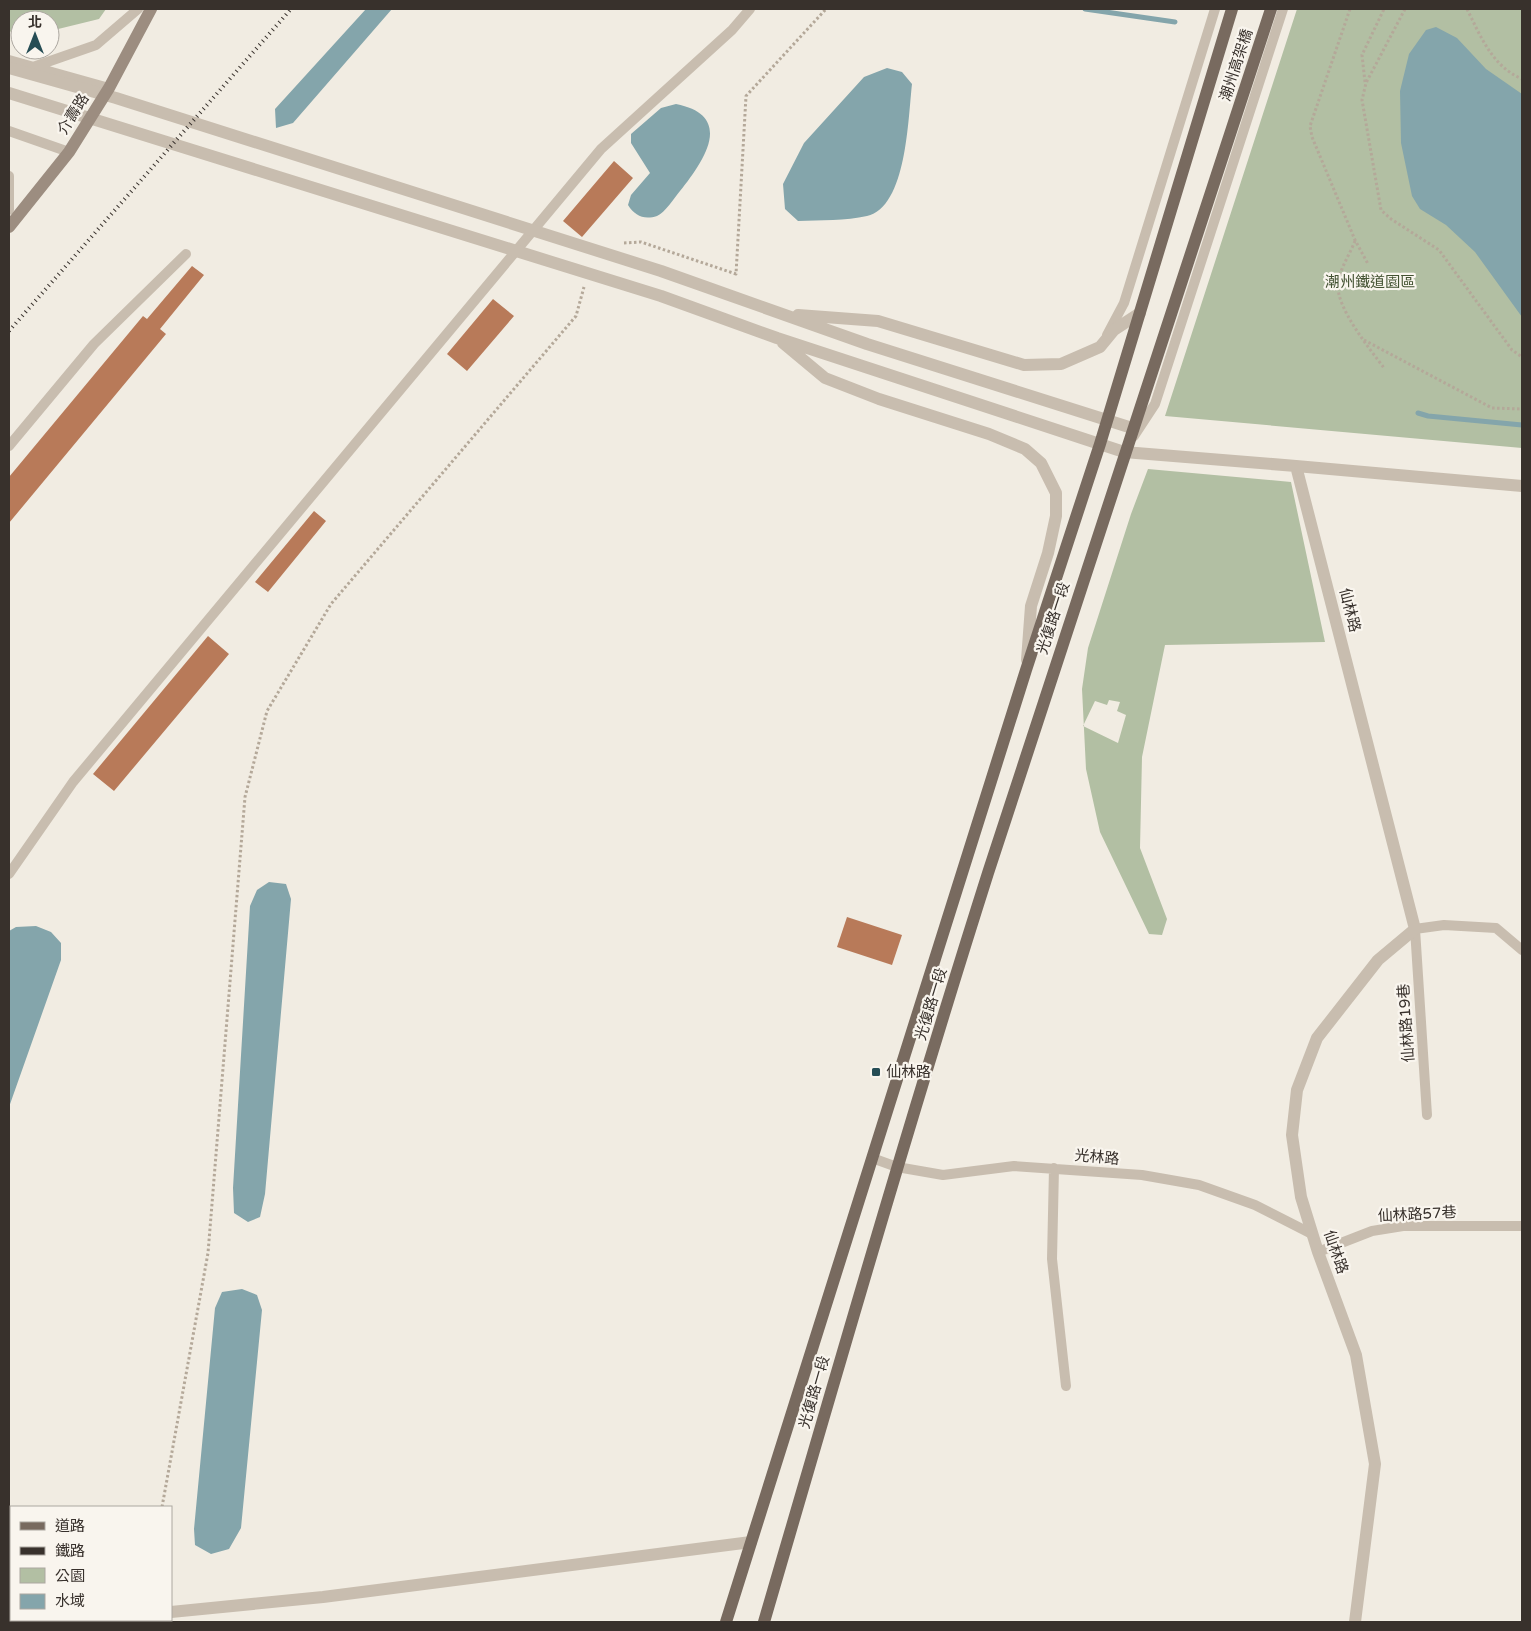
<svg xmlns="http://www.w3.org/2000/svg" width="1531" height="1631" viewBox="0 0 1531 1631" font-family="'Varela Round','Noto Sans TC',sans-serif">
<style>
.green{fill:#b2bfa3;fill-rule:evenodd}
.water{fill:#84a5ab}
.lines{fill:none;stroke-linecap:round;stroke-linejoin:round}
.stream{stroke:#84a5ab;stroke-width:5}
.building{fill:#b87a59}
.path{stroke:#b4a899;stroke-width:3;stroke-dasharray:2.5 2.5;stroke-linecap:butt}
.service{stroke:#c8bdaf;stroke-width:10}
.minor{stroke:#c8bdaf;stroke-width:12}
.tertiary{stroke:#c8bdaf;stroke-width:12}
.secondary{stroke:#9c8d80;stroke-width:12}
.primary{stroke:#786a5f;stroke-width:12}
.rail{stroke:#38312c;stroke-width:4;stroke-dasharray:1 4;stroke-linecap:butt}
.poi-dot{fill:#264d55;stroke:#f9f5ee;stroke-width:2}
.labels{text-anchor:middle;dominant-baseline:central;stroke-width:4.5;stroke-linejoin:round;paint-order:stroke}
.street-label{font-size:15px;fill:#38312c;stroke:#f9f5ee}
.park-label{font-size:15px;fill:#445333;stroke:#f9f5ee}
.poi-label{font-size:15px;fill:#38312c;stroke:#f9f5ee;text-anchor:start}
</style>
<rect width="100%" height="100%" fill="#f1ece2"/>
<path class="green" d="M 9,9 L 106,9 L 99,19 L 50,31 L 50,20 L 20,20 L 20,35 L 9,31 Z
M 1297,9 L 1522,9 L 1522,448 L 1165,416 Z
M 1148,469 L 1291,482 L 1325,642 L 1165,645 L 1142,757 L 1140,848 L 1167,919 L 1162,935 L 1149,934 L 1100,832 L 1086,769 L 1082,689 L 1088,648 L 1131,514 ZM 1109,700 L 1120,702 L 1117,711 L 1126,715 L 1118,743 L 1083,726 L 1095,701 L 1107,705 Z"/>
<path class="water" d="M 366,9 L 392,9 L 293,123 L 276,128 L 275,109 Z
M 1436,27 L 1457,38 L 1486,69 L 1522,94 L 1522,317 L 1475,252 L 1446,225 L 1420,209 L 1412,196 L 1401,143 L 1400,91 L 1409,54 L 1426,30 Z
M 887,68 L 902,72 L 912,84 C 908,118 907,207 867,216 C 846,221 820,220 798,221 L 785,209 L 783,184 L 804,143 L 864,77 Z
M 676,104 C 736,116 703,162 680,191 C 674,198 665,213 657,216 C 644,220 635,216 628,205 L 631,195 L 650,173 L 631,143 L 631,134 L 661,108 Z
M 269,882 L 286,884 L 291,899 L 265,1194 L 260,1217 L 248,1222 L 234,1213 L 233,1188 L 250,906 L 257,890 Z
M 36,926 L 51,932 L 61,943 L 61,960 L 9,1107 L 9,931 L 16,927 Z
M 242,1289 L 257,1295 L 262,1310 L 241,1528 L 229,1549 L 211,1554 L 195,1545 L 194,1529 L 215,1308 L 222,1292 Z"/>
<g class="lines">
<path class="stream" d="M 1085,9 L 1175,22
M 1418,413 L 1428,416 L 1522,425"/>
</g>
<path class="building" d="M 614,161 L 633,178 L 582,237 L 563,221 Z
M 192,266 L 204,275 L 160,329 L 166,334 L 9,523 L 9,477 L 143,316 L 147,319 Z
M 493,299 L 514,316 L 467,371 L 447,354 Z
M 314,511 L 326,521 L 268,592 L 255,582 Z
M 208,636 L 229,654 L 114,791 L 93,774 Z
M 847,917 L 902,935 L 892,965 L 837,947 Z"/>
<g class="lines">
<path class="path" d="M 1350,9 L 1310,126 L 1312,137 L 1355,240 L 1368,264
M 1405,9 L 1366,83 L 1362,100 L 1381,210 L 1391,219 L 1439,250 L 1512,350 L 1522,357
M 1467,9 C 1481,37 1492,66 1522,79
M 1513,9 L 1513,10
M 1365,82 L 1362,55 L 1384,9
M 1355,241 C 1350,254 1339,270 1338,284 C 1336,308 1370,349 1384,368
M 624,243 L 641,242 L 736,274 L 746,96 L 826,9
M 1364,340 L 1492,408 L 1522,409
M 162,1507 L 208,1253 L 245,797 L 267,711 L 331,604 L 576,316 L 584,287
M 9,1590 L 11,1590"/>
<path class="service" d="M 9,60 L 109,88
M 33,67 L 96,45 L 138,9
M 9,131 L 69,152
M 9,176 L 9,210
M 1107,335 L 1124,303 L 1215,9
M 1134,436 L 1155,404 L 1283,9
M 9,446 L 94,344 L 186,254
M 9,874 L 73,782 L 601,149 L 732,30 L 750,9
M 1427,1115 L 1415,929 L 1444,925 L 1496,928 L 1522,950
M 872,1158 L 897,1167 L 943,1175 L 1014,1166 L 1142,1175 L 1199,1185 L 1255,1205 L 1312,1234
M 1054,1168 L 1052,1259 L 1066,1386
M 1318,1252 L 1372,1231 L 1403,1226 L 1522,1226"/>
<path class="minor" d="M 1124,452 L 1296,466 L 1415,929 L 1378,960 L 1317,1038 L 1297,1090 L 1292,1135 L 1301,1197 L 1318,1252 L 1356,1355 L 1375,1464 L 1355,1622
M 1296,466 L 1522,486
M 171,1612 L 323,1597 L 751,1542
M 69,1622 L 94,1620"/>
<path class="tertiary" d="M 9,68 L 116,98 L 661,271 L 867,344 L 1132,428
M 9,93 L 661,296 L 777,338 L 1124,452
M 798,315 L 878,321 L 1024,365 L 1061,364 L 1084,354 L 1100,347 L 1114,330 L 1140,313
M 783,343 L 825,378 L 879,399 L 989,434 L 1025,449 L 1041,463 L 1056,493 L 1056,516 L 1048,553 L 1031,606 L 1027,660"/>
<path class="secondary" d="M 9,227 L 69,152 L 109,88 L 151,9"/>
<path class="primary" d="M 726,1622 L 1026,670 L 1100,444 L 1232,9
M 764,1622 C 837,1372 909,1122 988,873 C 1080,584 1178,297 1271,9"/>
<path class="rail" d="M 9,331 L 291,9"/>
</g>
<rect class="poi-dot" x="871" y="1067" width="10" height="10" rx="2.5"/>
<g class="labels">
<g class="street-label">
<text transform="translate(1236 65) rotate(-72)">潮州高架橋</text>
<text transform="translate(73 114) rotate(-58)">介壽路</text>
<text transform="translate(1350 610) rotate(76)">仙林路</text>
<text transform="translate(1053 618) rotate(-72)">光復路一段</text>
<text transform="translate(931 1004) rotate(-73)">光復路一段</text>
<text transform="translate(1406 1023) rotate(-94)">仙林路19巷</text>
<text transform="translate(1097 1157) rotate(5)">光林路</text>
<text transform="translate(1417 1214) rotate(-3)">仙林路57巷</text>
<text transform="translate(1336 1252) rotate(71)">仙林路</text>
<text transform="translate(814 1392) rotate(-74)">光復路一段</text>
</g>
<g class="park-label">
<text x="1370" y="282">潮州鐵道園區</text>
</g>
<g class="poi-label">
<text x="886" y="1072">仙林路</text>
</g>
</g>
<rect width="1531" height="1631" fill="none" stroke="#38312c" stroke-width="20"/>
<rect x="10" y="1506" width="162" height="115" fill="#f9f5ee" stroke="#aca7a0"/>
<rect x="20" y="1522" width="25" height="8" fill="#786a5f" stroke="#aca7a0"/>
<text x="55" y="1531" font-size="15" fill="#38312c">道路</text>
<rect x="20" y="1547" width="25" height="8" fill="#38312c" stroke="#aca7a0"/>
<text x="55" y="1556" font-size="15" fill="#38312c">鐵路</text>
<rect x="20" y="1568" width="25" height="15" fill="#b2bfa3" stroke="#aca7a0"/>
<text x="55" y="1581" font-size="15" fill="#38312c">公園</text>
<rect x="20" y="1594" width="25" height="15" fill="#84a5ab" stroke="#aca7a0"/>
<text x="55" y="1606" font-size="15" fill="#38312c">水域</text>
<g transform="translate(35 35)"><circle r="24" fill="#f9f5ee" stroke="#aca7a0"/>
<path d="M0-4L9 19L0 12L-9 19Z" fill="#264d55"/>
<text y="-8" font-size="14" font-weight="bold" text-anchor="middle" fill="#38312c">北</text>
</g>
</svg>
